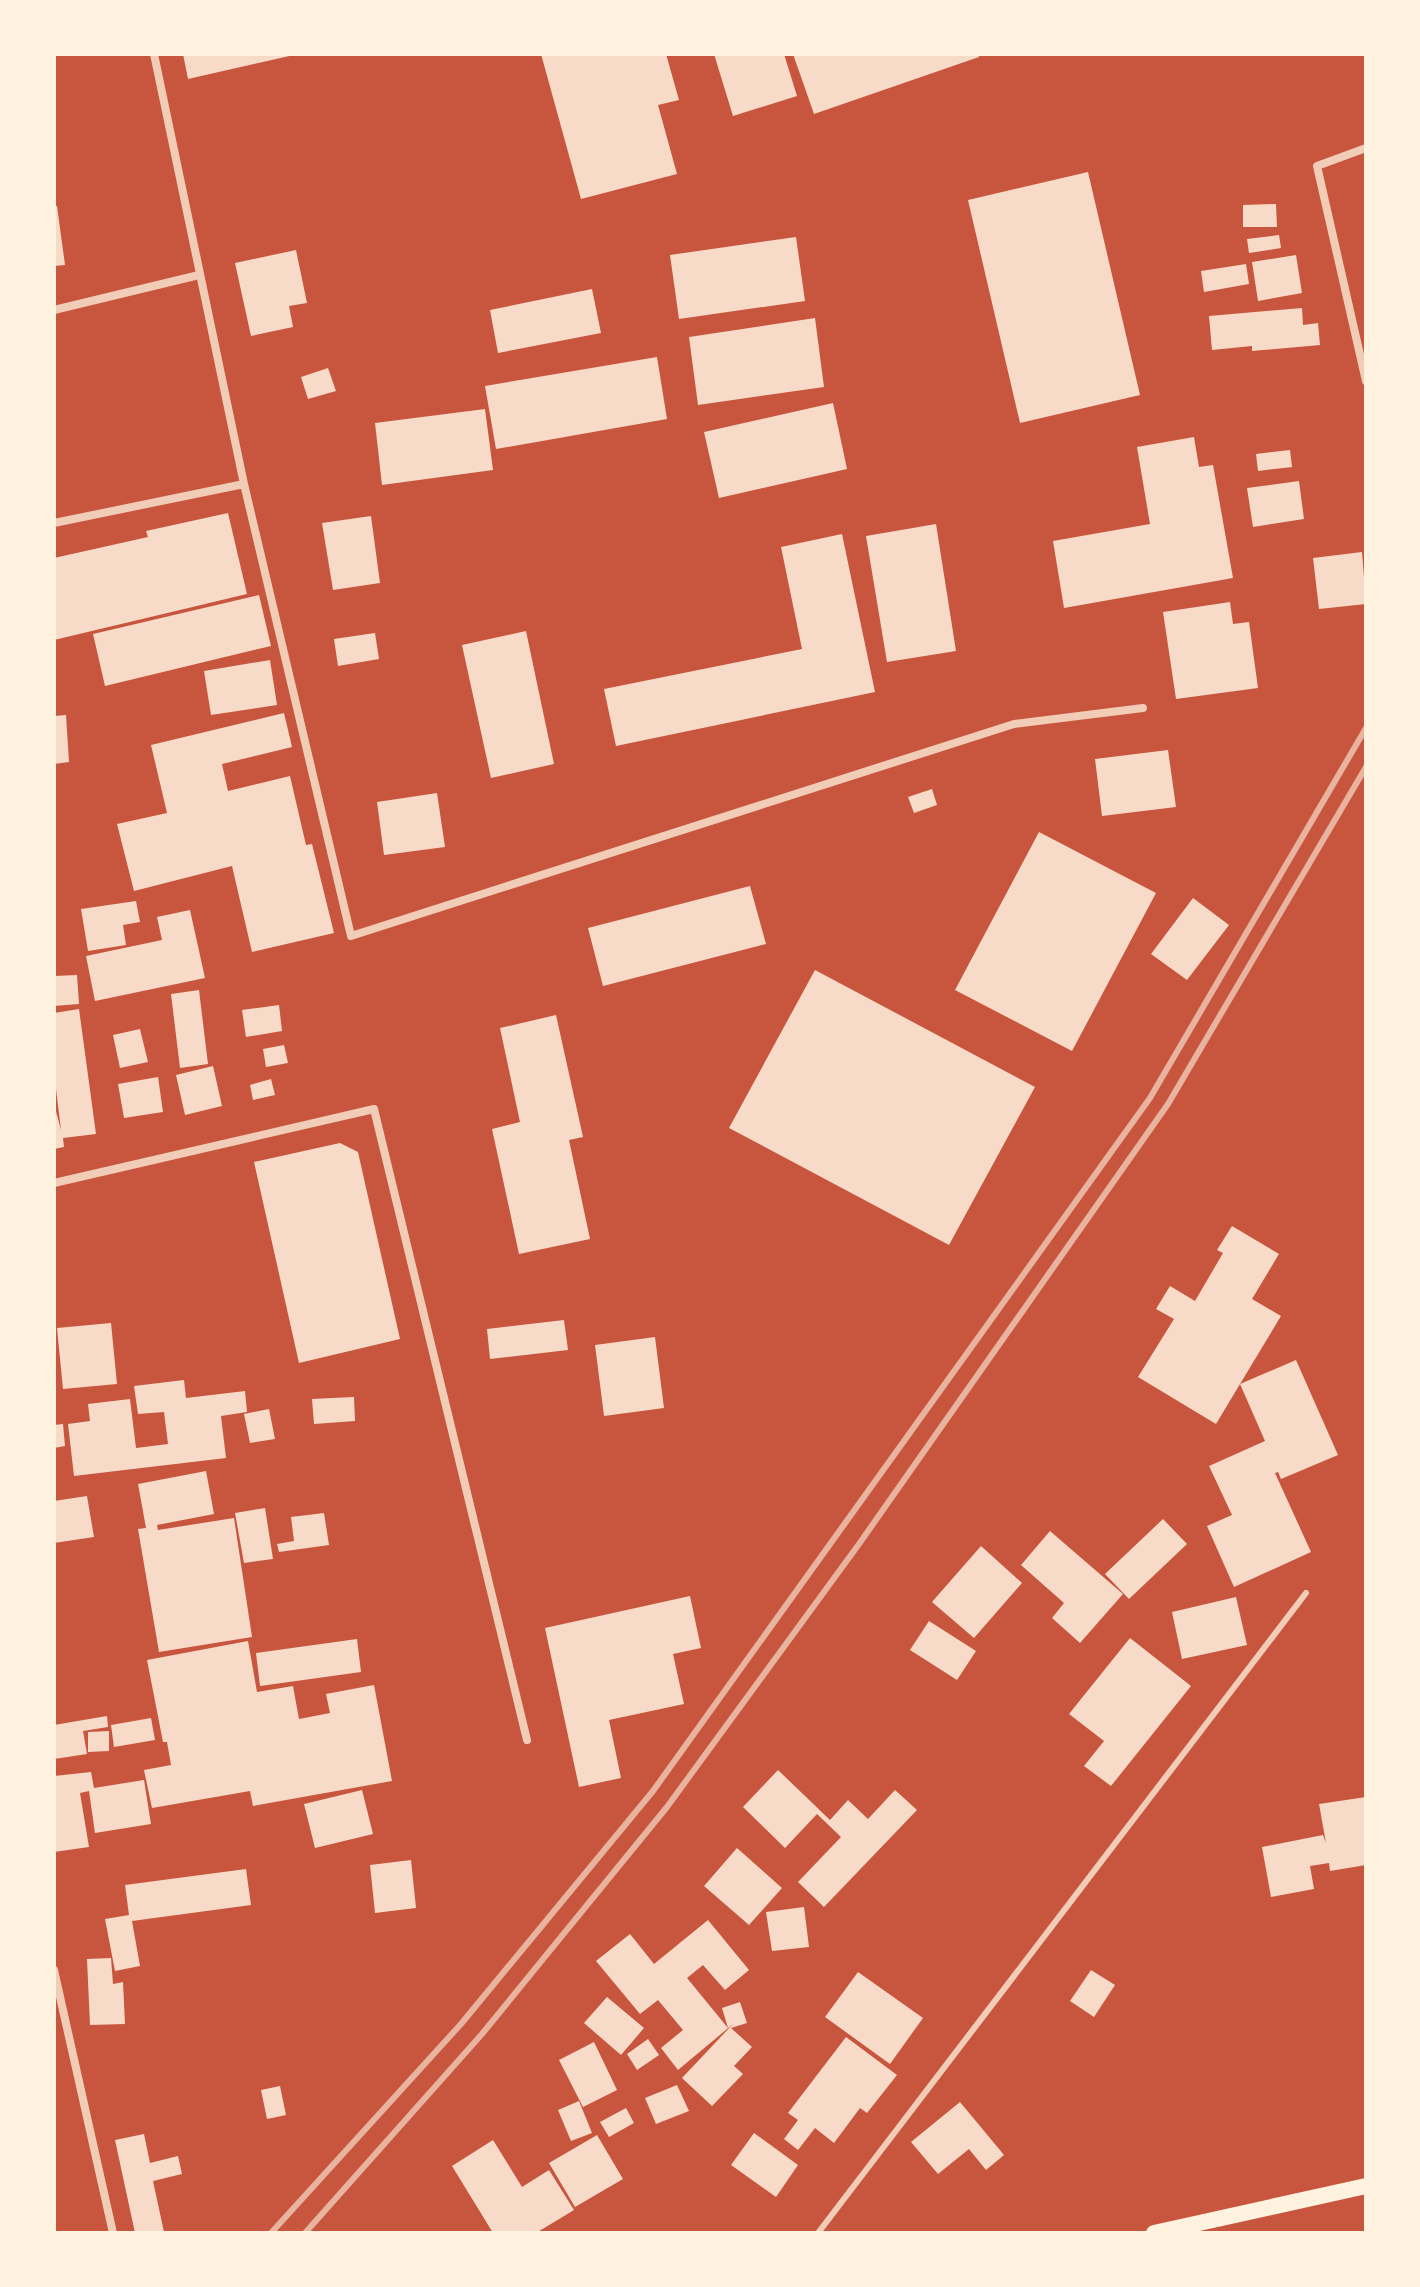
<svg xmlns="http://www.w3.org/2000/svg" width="1420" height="2287" viewBox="0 0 1420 2287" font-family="'Nunito Sans',sans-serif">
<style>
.building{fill:#f7dbc8}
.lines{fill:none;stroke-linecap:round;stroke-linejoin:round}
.service{stroke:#f1ccb7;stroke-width:6}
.minor{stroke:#f1ccb7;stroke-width:8}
.secondary{stroke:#fff3e0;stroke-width:16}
.rail{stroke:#e9b49f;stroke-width:6}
</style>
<rect width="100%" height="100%" fill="#c8553d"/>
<path class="building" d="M 183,54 L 294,54 L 294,55 L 188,79 Z
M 541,54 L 666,54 L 679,100 L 658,105 L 677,174 L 581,199 Z
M 714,54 L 784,54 L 797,96 L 733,116 Z
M 793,54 L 978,54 L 979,57 L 814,114 Z
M 1088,172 L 1140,395 L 1020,423 L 968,200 Z
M 1276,204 L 1277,227 L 1243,227 L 1243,205 Z
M 54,206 L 57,206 L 65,265 L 54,266 Z
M 1279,235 L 1281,248 L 1249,253 L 1247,239 Z
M 796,237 L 805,301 L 679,319 L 670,255 Z
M 296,250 L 307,303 L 289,306 L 293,327 L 251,336 L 235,263 Z
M 1296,255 L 1302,293 L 1258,301 L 1252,262 Z
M 1246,264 L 1249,284 L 1204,292 L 1201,271 Z
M 592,289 L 601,333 L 498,353 L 490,310 Z
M 1302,308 L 1303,325 L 1318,323 L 1320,345 L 1252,351 L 1252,346 L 1212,350 L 1209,316 Z
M 815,318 L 824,387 L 698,405 L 689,337 Z
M 657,357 L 667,419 L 496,449 L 485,386 Z
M 328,368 L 336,391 L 308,399 L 301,377 Z
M 833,403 L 847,469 L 719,498 L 704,432 Z
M 485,409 L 493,470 L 382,485 L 375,423 Z
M 1194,437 L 1199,467 L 1213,465 L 1233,578 L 1064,608 L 1053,541 L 1150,524 L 1137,447 Z
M 1290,450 L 1292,467 L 1258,471 L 1256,454 Z
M 1299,481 L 1304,519 L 1253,527 L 1247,488 Z
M 228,513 L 247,594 L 54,640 L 54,558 L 148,537 L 146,531 Z
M 371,516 L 380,583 L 333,590 L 322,523 Z
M 936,524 L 956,651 L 887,662 L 866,536 Z
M 842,534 L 875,692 L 616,746 L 604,689 L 802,649 L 781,547 Z
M 1362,552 L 1366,604 L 1319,609 L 1313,558 Z
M 259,595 L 271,646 L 105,686 L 93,634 Z
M 1230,602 L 1233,624 L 1249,622 L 1258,688 L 1176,699 L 1163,612 Z
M 526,631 L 554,764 L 491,778 L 462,645 Z
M 375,633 L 379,659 L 338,666 L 334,639 Z
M 270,660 L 277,705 L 211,715 L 204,671 Z
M 284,713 L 292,747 L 222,764 L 228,791 L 290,776 L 306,845 L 312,844 L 334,933 L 252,952 L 232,866 L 134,891 L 117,824 L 167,813 L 151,745 Z
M 66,715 L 69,762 L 54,764 L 54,716 Z
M 1168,750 L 1176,807 L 1102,816 L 1095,759 Z
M 932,789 L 937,805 L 914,813 L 908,797 Z
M 437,793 L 445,847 L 384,855 L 377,802 Z
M 1039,832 L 1156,893 L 1072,1051 L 955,990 Z
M 750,886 L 766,944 L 603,986 L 588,928 Z
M 1193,898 L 1229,925 L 1187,980 L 1151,954 Z
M 136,901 L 140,922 L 123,925 L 126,945 L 88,951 L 81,909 Z
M 190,910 L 205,978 L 95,1001 L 86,956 L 162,940 L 157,917 Z
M 815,970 L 1035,1087 L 949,1245 L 729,1128 Z
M 77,975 L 79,1004 L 54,1006 L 54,976 Z
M 199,990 L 208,1064 L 180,1068 L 171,994 Z
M 279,1005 L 282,1031 L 246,1037 L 242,1010 Z
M 79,1009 L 96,1134 L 63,1138 L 64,1147 L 54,1149 L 54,1104 L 61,1130 L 54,1073 L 54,1013 Z
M 556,1015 L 583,1137 L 569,1140 L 590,1239 L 519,1254 L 492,1129 L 520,1122 L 500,1028 Z
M 140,1029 L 148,1062 L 120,1068 L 113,1035 Z
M 284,1045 L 288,1063 L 266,1067 L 263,1049 Z
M 213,1066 L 222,1106 L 185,1115 L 176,1075 Z
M 158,1077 L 163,1112 L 124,1118 L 118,1084 Z
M 271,1079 L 275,1095 L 253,1100 L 250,1085 Z
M 340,1143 L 358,1152 L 400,1339 L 299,1363 L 254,1162 Z
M 1232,1226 L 1279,1254 L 1252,1299 L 1281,1316 L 1240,1384 L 1296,1360 L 1338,1455 L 1281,1479 L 1278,1472 L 1275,1473 L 1311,1552 L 1234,1587 L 1207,1526 L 1232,1515 L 1209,1466 L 1265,1441 L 1240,1384 L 1216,1424 L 1138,1377 L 1174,1319 L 1156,1309 L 1170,1286 L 1195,1301 L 1223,1253 L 1217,1250 Z
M 564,1320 L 568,1350 L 490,1359 L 487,1329 Z
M 111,1323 L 117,1384 L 63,1389 L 57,1328 Z
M 655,1337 L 664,1408 L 604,1416 L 595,1345 Z
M 184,1380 L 186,1398 L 245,1391 L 247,1412 L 221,1416 L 226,1458 L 74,1476 L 68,1424 L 90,1421 L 88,1404 L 130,1399 L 136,1448 L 168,1444 L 164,1412 L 138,1414 L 134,1386 Z
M 354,1397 L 355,1421 L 314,1424 L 312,1399 Z
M 269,1409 L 275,1439 L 250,1443 L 244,1414 Z
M 63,1424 L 65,1446 L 54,1448 L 54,1425 Z
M 206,1471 L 214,1514 L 157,1525 L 158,1530 L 234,1518 L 252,1637 L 159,1652 L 138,1529 L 146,1528 L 138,1484 Z
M 87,1496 L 94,1537 L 54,1543 L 54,1501 Z
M 265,1508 L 273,1559 L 244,1563 L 235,1513 Z
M 324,1513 L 329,1545 L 279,1552 L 277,1544 L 294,1541 L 291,1517 Z
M 1163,1519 L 1187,1544 L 1129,1599 L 1105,1574 Z
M 1050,1531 L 1123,1594 L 1080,1643 L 1052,1618 L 1064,1603 L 1021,1565 Z
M 981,1546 L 1022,1583 L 974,1638 L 932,1602 Z
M 690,1596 L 701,1648 L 673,1654 L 684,1704 L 609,1720 L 621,1778 L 579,1787 L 545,1628 Z
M 1236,1597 L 1247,1645 L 1182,1659 L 1172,1612 Z
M 929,1621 L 976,1651 L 957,1680 L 910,1650 Z
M 1130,1638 L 1191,1686 L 1111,1786 L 1084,1766 L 1104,1741 L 1069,1714 Z
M 357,1639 L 361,1672 L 260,1686 L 256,1653 Z
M 248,1641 L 257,1692 L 293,1686 L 299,1719 L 330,1713 L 326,1694 L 374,1685 L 392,1781 L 253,1806 L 250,1791 L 152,1808 L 144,1770 L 171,1765 L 167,1742 L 163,1742 L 147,1660 Z
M 107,1716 L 108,1727 L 83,1731 L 87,1754 L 54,1759 L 54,1725 Z
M 151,1718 L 155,1740 L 114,1747 L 111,1725 Z
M 109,1731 L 109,1751 L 88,1752 L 88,1732 Z
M 778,1770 L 830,1820 L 848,1800 L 868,1819 L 895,1790 L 917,1810 L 824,1907 L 798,1882 L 841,1837 L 817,1814 L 785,1848 L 743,1807 Z
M 91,1772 L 94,1788 L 144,1780 L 151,1824 L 95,1833 L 89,1791 L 80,1793 L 89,1847 L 54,1852 L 54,1776 Z
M 362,1790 L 373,1834 L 315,1848 L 304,1804 Z
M 1366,1797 L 1366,1865 L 1330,1871 L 1329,1863 L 1310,1866 L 1314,1889 L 1271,1897 L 1262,1847 L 1323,1835 L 1326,1843 L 1319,1804 Z
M 737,1848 L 782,1888 L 749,1925 L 704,1886 Z
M 411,1860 L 416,1908 L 375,1913 L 370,1865 Z
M 246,1869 L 251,1905 L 132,1921 L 140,1966 L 115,1971 L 105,1919 L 129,1915 L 125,1885 Z
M 804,1907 L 809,1947 L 772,1951 L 766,1912 Z
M 708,1920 L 749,1970 L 725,1990 L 703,1965 L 687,1978 L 728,2028 L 722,2008 L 740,2002 L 747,2023 L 731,2028 L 752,2047 L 734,2066 L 743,2074 L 712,2106 L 682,2078 L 733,2024 L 678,2070 L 661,2048 L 683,2030 L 658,2000 L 640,2014 L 596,1961 L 630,1934 L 654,1964 Z
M 111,1958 L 113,1984 L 123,1982 L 125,2024 L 90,2025 L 87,1959 Z
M 1091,1970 L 1115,1985 L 1094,2017 L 1070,2001 Z
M 858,1972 L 923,2018 L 890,2064 L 825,2017 Z
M 607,1997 L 644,2028 L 621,2055 L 584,2023 Z
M 846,2037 L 897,2075 L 867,2113 L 860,2108 L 834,2143 L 815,2128 L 798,2150 L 784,2139 L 798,2120 L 788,2113 Z
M 648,2039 L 659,2055 L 637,2070 L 627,2054 Z
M 594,2042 L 617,2090 L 583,2107 L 559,2060 Z
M 677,2085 L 689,2111 L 656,2124 L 645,2098 Z
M 280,2086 L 286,2115 L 267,2119 L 261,2090 Z
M 579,2101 L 592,2133 L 571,2141 L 558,2110 Z
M 960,2102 L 1004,2155 L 986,2170 L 969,2149 L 938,2174 L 911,2142 Z
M 626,2108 L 634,2123 L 609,2137 L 600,2122 Z
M 754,2133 L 798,2165 L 776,2197 L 731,2165 Z
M 144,2134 L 150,2163 L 178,2156 L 182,2174 L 153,2181 L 164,2232 L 159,2233 L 135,2233 L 115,2140 Z
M 597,2135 L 623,2179 L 575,2207 L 549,2163 Z
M 493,2140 L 522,2187 L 549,2170 L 574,2210 L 536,2233 L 493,2233 L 452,2166 Z"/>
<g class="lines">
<path class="service" d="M 818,2233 L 1306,1593"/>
<path class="minor" d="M 154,54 L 244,484 L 351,936 L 1014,724 L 1143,708
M 1366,148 L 1317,166 L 1366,381
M 54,310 L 199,275
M 54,523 L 244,484
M 54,1183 L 374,1109 L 527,1740
M 54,1970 L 113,2233"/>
<path class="secondary" d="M 1154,2233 L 1366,2186"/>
<path class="rail" d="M 271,2233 L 461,2024 L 653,1791 L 1150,1098 L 1366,728
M 305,2233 L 482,2034 L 667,1807 L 859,1544 L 1168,1104 L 1366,767"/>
</g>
<rect width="1420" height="2287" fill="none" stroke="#fff3e0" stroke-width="112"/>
</svg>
